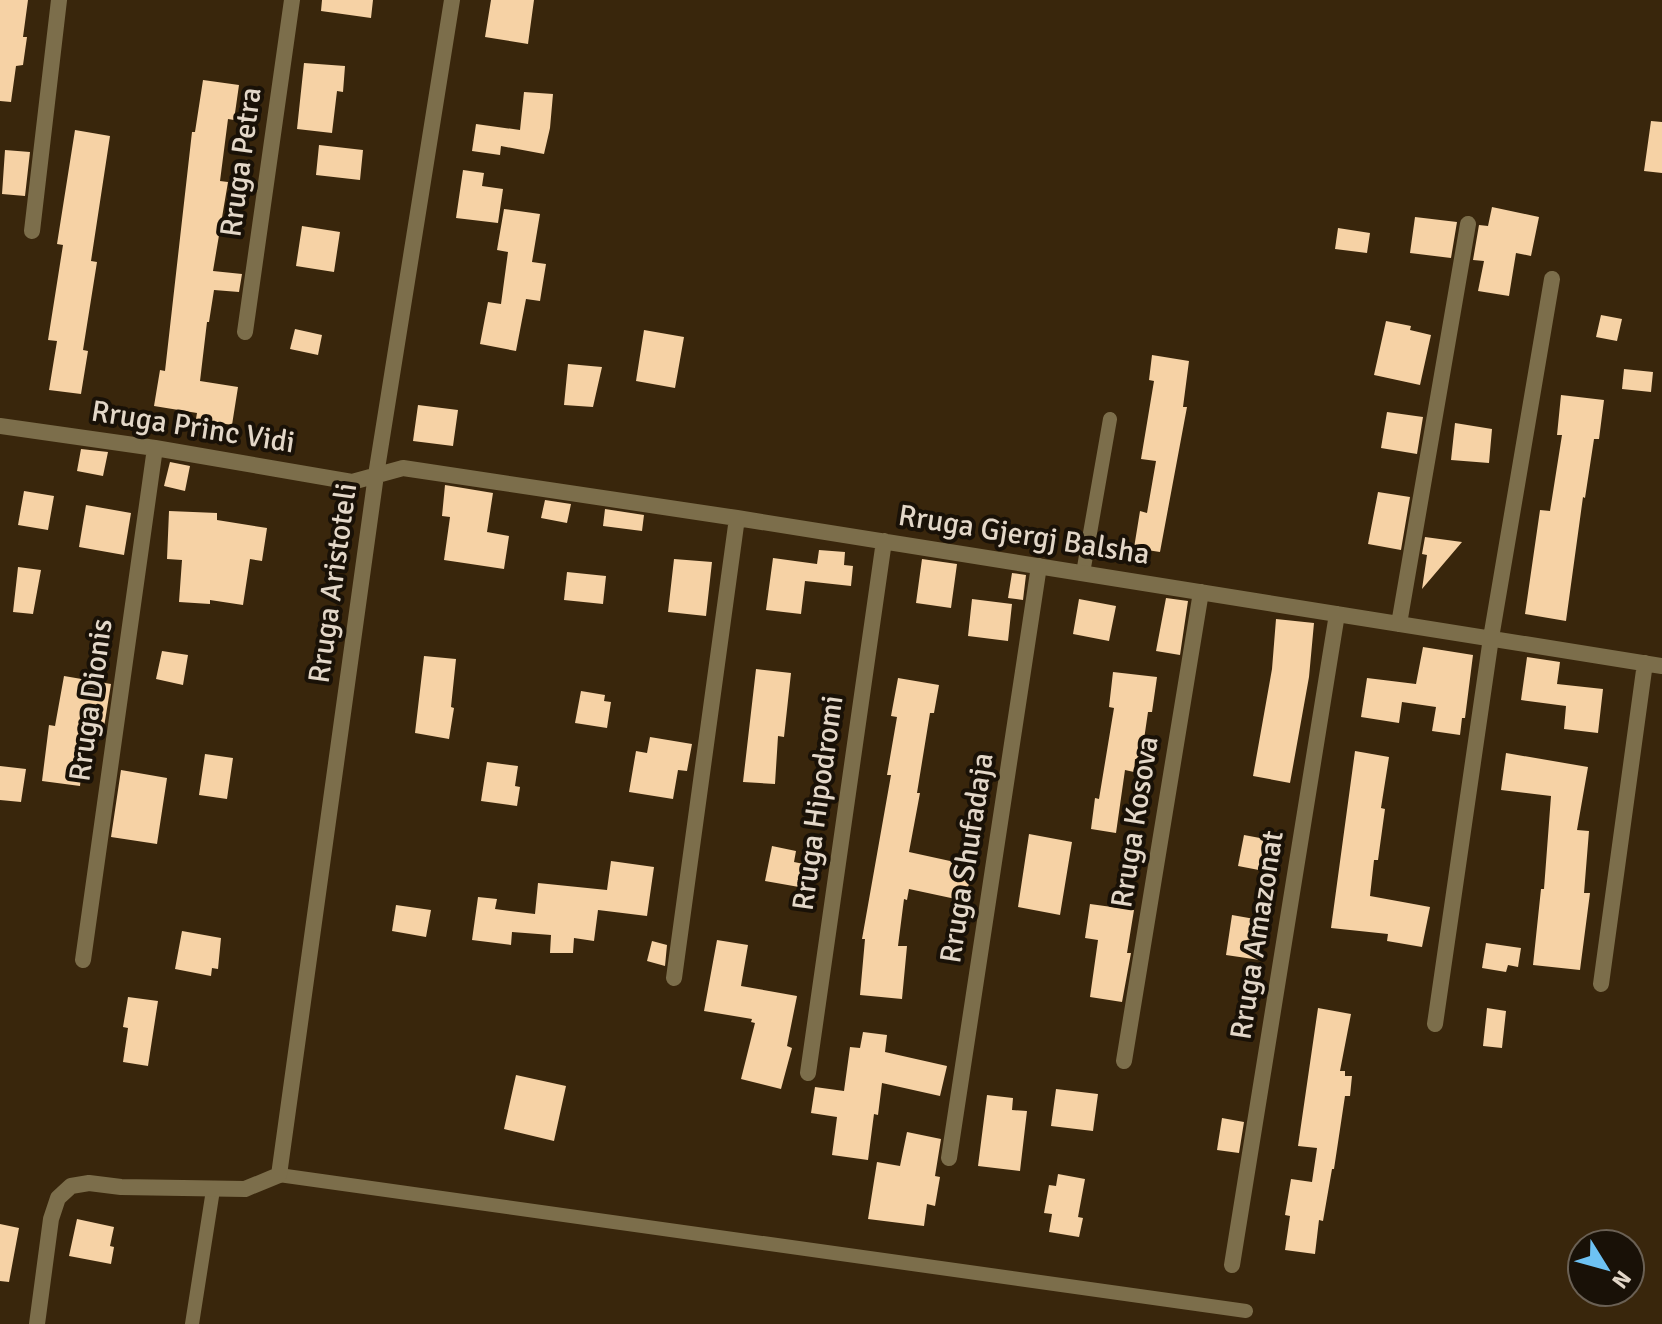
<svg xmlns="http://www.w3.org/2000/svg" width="1662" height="1324" viewBox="0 0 1662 1324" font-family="Signika,sans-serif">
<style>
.building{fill:#f6d2a5}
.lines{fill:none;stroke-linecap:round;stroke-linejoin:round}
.service{stroke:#7c6e4b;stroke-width:14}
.minor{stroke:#7c6e4b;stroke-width:16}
.labels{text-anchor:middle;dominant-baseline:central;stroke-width:8;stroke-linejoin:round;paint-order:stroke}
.street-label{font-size:30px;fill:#e3d7c8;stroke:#191107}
</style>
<rect width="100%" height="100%" fill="#39260c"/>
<path class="building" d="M 0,0 L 28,0 L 23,37 L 27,37 L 23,65 L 16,66 L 11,102 L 0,101 Z
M 322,0 L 373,0 L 371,18 L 321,11 Z
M 491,0 L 534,0 L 528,44 L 485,37 Z
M 304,63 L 345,66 L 343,92 L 337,91 L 332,133 L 297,129 Z
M 203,80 L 239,85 L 234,120 L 228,119 L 220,181 L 228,182 L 213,271 L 242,274 L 239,292 L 214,290 L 209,322 L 207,322 L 200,381 L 238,387 L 232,425 L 196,419 L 197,413 L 154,406 L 160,370 L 165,371 L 192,132 L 195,132 Z
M 524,92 L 553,94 L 550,128 L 544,154 L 501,146 L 500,155 L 472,151 L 476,124 L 520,130 Z
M 1651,121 L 1662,122 L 1662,173 L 1644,171 Z
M 75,130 L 110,136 L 91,261 L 97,262 L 83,350 L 88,351 L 81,394 L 49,390 L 57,341 L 48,340 L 63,245 L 57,244 Z
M 319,145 L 363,150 L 360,180 L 316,175 Z
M 5,150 L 30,152 L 25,196 L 2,194 Z
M 463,170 L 484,173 L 482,186 L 503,189 L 498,223 L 456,218 Z
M 1492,207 L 1539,217 L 1531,256 L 1516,253 L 1509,296 L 1478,291 L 1484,261 L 1473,260 L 1479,225 L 1488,226 Z
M 504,209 L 540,214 L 532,262 L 546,264 L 540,301 L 526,299 L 516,351 L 480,344 L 488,302 L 501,304 L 508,252 L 497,250 Z
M 1415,217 L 1457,222 L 1451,258 L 1410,253 Z
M 302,226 L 340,232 L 334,272 L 296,266 Z
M 1338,228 L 1370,233 L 1367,253 L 1335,249 Z
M 1601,315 L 1622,319 L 1617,341 L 1596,337 Z
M 1386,321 L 1411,326 L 1410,330 L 1431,335 L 1420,385 L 1374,375 Z
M 295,329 L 322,335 L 318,355 L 290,349 Z
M 644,330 L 684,337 L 675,388 L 636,381 Z
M 1152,355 L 1189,361 L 1183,407 L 1187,407 L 1160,552 L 1134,548 L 1140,511 L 1147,513 L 1156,461 L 1141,459 L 1154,381 L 1149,380 Z
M 568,364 L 602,367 L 593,407 L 564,405 Z
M 1624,369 L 1653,372 L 1651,392 L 1622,389 Z
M 1561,395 L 1604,400 L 1599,439 L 1594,439 L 1585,498 L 1583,497 L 1566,621 L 1525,614 L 1540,510 L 1550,511 L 1562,435 L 1557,435 Z
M 418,405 L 458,410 L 453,446 L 413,441 Z
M 1387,412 L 1423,417 L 1417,454 L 1381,448 Z
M 1455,423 L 1492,429 L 1489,463 L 1451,460 Z
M 81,449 L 108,452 L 103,476 L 77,471 Z
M 170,462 L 190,466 L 185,491 L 164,486 Z
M 445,485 L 493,493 L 487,532 L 509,536 L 504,569 L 444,560 L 450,517 L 442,516 Z
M 24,491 L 54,496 L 48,530 L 18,525 Z
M 1378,492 L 1410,497 L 1401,550 L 1368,544 Z
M 545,500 L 571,504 L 567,523 L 541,518 Z
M 86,505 L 131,513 L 124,555 L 79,547 Z
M 605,509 L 644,515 L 642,531 L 603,526 Z
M 169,511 L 217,513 L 217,520 L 267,528 L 262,561 L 250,559 L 243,605 L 210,600 L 210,604 L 179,602 L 182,560 L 167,559 Z
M 1425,537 L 1462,542 L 1422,589 L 1427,555 L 1422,554 Z
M 819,550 L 845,552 L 844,565 L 853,566 L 851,586 L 805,581 L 801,614 L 766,610 L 773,558 L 817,564 Z
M 674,559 L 712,562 L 706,616 L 668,612 Z
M 922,559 L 957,564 L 951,608 L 916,603 Z
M 18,567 L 41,570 L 33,614 L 13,612 Z
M 567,572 L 606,576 L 603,604 L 564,600 Z
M 1012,573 L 1026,575 L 1023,600 L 1008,598 Z
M 1166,598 L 1188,601 L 1180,655 L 1156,651 Z
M 972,599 L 1012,604 L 1008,641 L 968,636 Z
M 1079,599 L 1116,606 L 1109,641 L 1073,634 Z
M 1276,619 L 1314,623 L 1309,677 L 1290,783 L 1253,776 L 1272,669 Z
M 1423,647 L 1473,655 L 1465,718 L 1462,718 L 1460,735 L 1432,731 L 1436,707 L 1402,702 L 1399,723 L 1361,717 L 1367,678 L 1416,684 Z
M 162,651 L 188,655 L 183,685 L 156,679 Z
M 424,656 L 456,659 L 451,707 L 454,708 L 449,739 L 415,733 Z
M 1527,657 L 1560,662 L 1557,684 L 1603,689 L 1598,733 L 1564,729 L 1566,706 L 1521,700 Z
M 756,669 L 791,673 L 784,737 L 778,736 L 775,784 L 743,782 Z
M 1113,672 L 1157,677 L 1152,712 L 1148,712 L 1141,760 L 1135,759 L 1134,772 L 1125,770 L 1116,833 L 1091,829 L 1095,798 L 1099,799 L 1114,708 L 1109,707 Z
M 64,676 L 111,684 L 104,727 L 87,724 L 80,786 L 42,781 L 49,725 L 55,726 Z
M 898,678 L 939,685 L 934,713 L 930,713 L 917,793 L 920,793 L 909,852 L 973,866 L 965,901 L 909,889 L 907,900 L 904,899 L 898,946 L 907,946 L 902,999 L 860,995 L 865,939 L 862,939 L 891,775 L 887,775 L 897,717 L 891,716 Z
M 581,691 L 605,695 L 604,701 L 611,702 L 607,728 L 575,723 Z
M 650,737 L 692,744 L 687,771 L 678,770 L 673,799 L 629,792 L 636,751 L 647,753 Z
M 1355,751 L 1389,757 L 1381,808 L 1385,809 L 1378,860 L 1374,860 L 1370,896 L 1430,907 L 1422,947 L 1387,941 L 1388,934 L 1331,928 Z
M 1506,753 L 1588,767 L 1577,830 L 1589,831 L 1584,893 L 1590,893 L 1580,970 L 1533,965 L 1541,889 L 1544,889 L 1551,796 L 1501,790 Z
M 205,754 L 233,758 L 227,799 L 199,795 Z
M 487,762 L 518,766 L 515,786 L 520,787 L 517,806 L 481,801 Z
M 0,766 L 26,769 L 21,802 L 0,800 Z
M 121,770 L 167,778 L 157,844 L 111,837 Z
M 1029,834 L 1072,842 L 1060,915 L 1018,907 Z
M 1244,835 L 1282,842 L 1275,873 L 1238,866 Z
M 772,846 L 796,851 L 794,862 L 804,864 L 799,887 L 765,881 Z
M 611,861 L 654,867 L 647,916 L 598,910 L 594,941 L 574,938 L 573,953 L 550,953 L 551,935 L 512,932 L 511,945 L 472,940 L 478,897 L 497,899 L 495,909 L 535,914 L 538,883 L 607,890 Z
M 1090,904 L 1134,910 L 1127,953 L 1131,953 L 1122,1002 L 1090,997 L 1098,940 L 1085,938 Z
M 396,905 L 431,910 L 426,937 L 392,931 Z
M 1232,915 L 1266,921 L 1260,960 L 1226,955 Z
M 182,931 L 221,938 L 218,969 L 212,968 L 211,976 L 175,969 Z
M 717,940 L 748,945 L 741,986 L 797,996 L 787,1046 L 792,1048 L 781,1089 L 741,1079 L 755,1023 L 751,1022 L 752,1019 L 704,1011 Z
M 652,941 L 667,945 L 665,966 L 647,961 Z
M 1486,943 L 1521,948 L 1518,967 L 1508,965 L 1506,972 L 1482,968 Z
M 128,997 L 158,1001 L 148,1066 L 123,1062 L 128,1028 L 123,1027 Z
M 1318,1008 L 1351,1014 L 1340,1071 L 1345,1071 L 1345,1076 L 1352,1076 L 1350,1096 L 1345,1096 L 1334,1169 L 1332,1169 L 1323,1221 L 1319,1220 L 1315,1254 L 1285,1250 L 1290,1216 L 1285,1215 L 1291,1179 L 1312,1182 L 1317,1148 L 1298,1146 Z
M 1487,1008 L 1506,1011 L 1502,1048 L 1483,1046 Z
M 863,1032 L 887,1035 L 885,1052 L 947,1066 L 940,1096 L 882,1083 L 878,1115 L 874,1114 L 868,1160 L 832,1155 L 837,1117 L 811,1113 L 815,1087 L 844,1091 L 850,1047 L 860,1048 Z
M 516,1075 L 566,1086 L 554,1141 L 504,1129 Z
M 1056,1089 L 1098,1094 L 1093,1131 L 1051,1126 Z
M 987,1095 L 1013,1098 L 1012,1110 L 1027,1111 L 1020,1171 L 978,1166 Z
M 1222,1118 L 1244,1122 L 1239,1153 L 1217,1150 Z
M 907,1132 L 941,1139 L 935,1176 L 940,1177 L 935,1206 L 927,1204 L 924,1226 L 868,1219 L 877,1162 L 900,1166 Z
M 1058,1174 L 1085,1179 L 1078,1217 L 1083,1218 L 1079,1237 L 1049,1232 L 1052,1214 L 1044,1213 L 1049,1185 L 1056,1186 Z
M 77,1219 L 114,1227 L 110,1246 L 114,1247 L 111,1264 L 69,1256 Z
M 0,1224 L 19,1228 L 9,1282 L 0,1281 Z"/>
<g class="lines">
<path class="service" d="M 1083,573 L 1110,419
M 279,1175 L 1246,1311
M 192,1324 L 213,1190"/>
<path class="minor" d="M 32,231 L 59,0
M 245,332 L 292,0
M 0,426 L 155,448 L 352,482 L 403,468 L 737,518 L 1662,666
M 1399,624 L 1468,224
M 83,960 L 155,448
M 674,978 L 737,518
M 1601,984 L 1645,663
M 1435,1024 L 1491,638 L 1552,279
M 1124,1061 L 1201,592
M 808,1073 L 884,541
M 949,1158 L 1039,566
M 1232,1265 L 1337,614
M 37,1324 L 51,1219 L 58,1198 L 71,1186 L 89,1183 L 121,1187 L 245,1189 L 279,1175 L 376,475 L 452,0"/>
</g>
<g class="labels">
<g class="street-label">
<text transform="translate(241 162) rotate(-82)">Rruga Petra</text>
<text transform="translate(193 427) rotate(9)">Rruga Princ Vidi</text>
<text transform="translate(1024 535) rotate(9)">Rruga Gjergj Balsha</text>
<text transform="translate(333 583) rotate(-82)">Rruga Aristoteli</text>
<text transform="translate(91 700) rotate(-82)">Rruga Dionis</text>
<text transform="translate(818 803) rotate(-82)">Rruga Hipodromi</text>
<text transform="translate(1135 822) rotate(-81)">Rruga Kosova</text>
<text transform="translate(967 858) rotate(-81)">Rruga Shufadaja</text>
<text transform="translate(1257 935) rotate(-81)">Rruga Amazonat</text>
</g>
</g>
<g transform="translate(1606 1268) rotate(127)"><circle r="38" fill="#191107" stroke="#6a6054" stroke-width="2"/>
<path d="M0-6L14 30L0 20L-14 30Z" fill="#6ec2f3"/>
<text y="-12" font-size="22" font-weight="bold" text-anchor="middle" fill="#e3d7c8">N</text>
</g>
</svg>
